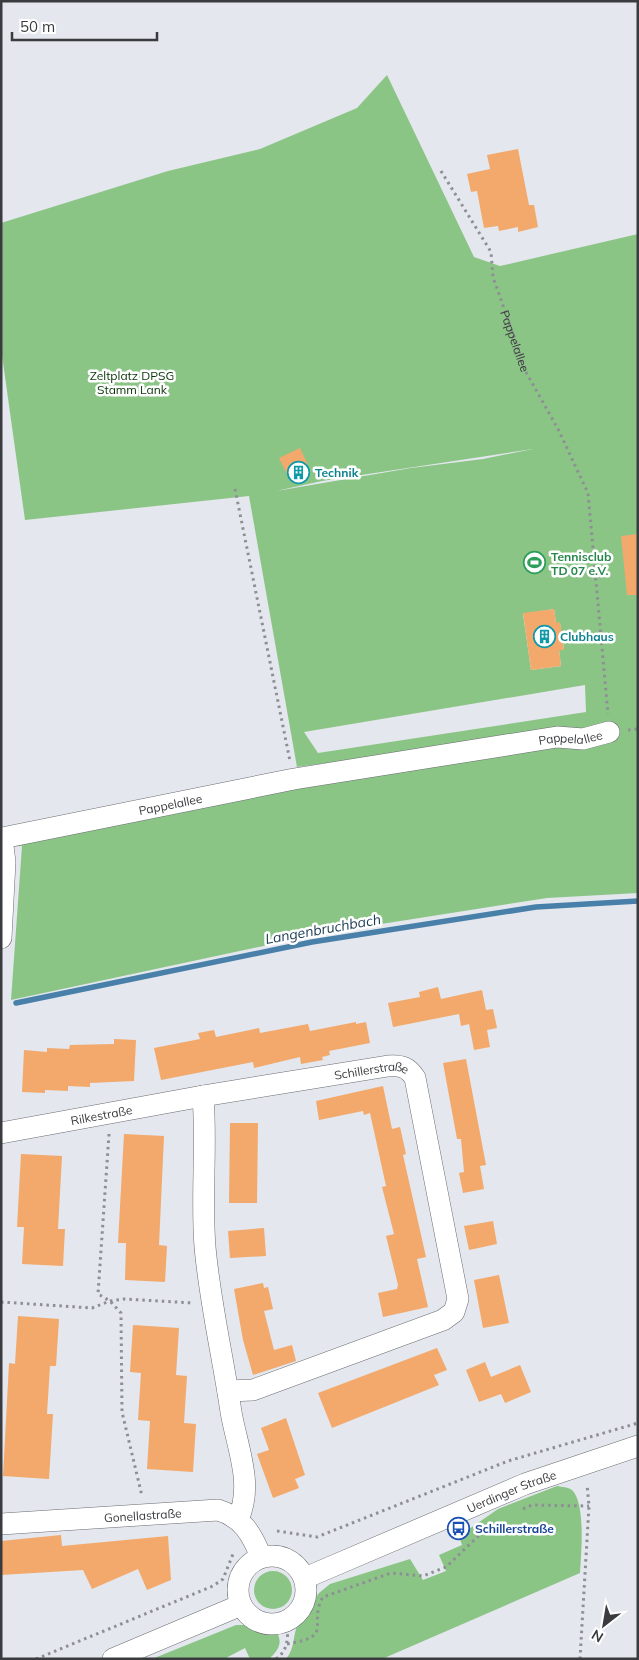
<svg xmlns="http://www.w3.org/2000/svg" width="639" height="1660" viewBox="0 0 639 1660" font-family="Mulish,sans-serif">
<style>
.green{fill:#8bc586;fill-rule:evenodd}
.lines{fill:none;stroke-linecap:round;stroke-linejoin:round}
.stream{stroke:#4880a9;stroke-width:5.5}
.building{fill:#f2a96b}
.minor-casing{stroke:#696c71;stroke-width:22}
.path{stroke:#8d8f94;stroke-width:3;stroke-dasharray:2.5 4;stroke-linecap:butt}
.minor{stroke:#fff;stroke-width:21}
.labels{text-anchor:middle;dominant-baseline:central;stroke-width:5;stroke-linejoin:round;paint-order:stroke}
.street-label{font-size:12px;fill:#3a3b3e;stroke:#fff}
.park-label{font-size:12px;fill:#063305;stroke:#fff}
.culture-label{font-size:12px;font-weight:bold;fill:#0d838f;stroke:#fff;text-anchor:start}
.leisure-label{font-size:12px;font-weight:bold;fill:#27864d;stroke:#fff;text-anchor:start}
.transit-label{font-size:12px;font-weight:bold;fill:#164399;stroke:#fff;text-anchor:start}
.water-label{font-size:14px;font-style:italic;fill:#183a52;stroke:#fff}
</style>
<rect width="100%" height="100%" fill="#e4e7ed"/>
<path class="green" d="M 387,75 L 474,257 L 500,266 L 638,234 L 638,893 L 547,898 L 324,933 L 11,1000 L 22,846 L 1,847 L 571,730 L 297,767 L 249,496 L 25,520 L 1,348 L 1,223 L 168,171 L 260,149 L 357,108 ZM 533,449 L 483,459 L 411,468 L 276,491 L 322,481 ZM 554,609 L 556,623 L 560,623 L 564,649 L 559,650 L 561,666 L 531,670 L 523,614 ZM 585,685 L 586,712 L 318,753 L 304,732 Z
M 557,1486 C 562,1487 568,1487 572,1490 C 586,1503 581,1555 580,1573 L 382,1659 L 286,1659 C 296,1647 292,1634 299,1622 L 319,1593 L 330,1584 L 410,1559 L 423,1580 L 446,1571 L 439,1555 L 462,1545 L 459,1536 L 498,1509 Z
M254 1590a19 19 0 1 1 38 0a19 19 0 1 1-38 0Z
M 236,1625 L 253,1625 L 277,1633 C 283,1643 278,1651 269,1659 L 250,1659 L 245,1648 L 224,1659 L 152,1659 Z"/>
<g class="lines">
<path class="stream" d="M 16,1003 L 312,942 L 536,907 L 638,901"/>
</g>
<path class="building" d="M 518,149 L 529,205 L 534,205 L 538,227 L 518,232 L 518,227 L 499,231 L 498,226 L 484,228 L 477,191 L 471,192 L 467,174 L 490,169 L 487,155 Z
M 300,448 L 308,465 L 301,468 L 303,471 L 289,478 L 279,458 Z
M 638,534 L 638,595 L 627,595 L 621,536 Z
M 554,609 L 556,623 L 560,622 L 564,650 L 559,650 L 561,666 L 531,670 L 523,613 Z
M 438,987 L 441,999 L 482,990 L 486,1010 L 493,1009 L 497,1028 L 487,1030 L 490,1047 L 474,1050 L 469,1024 L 461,1026 L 459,1014 L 393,1027 L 388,1003 L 420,997 L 419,992 Z
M 356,1022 L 356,1024 L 366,1022 L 370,1043 L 329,1051 L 330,1055 L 322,1057 L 323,1060 L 301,1064 L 300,1057 L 254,1068 L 253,1062 L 161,1080 L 154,1048 L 200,1039 L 198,1033 L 214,1030 L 216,1037 L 259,1028 L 260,1033 L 308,1024 L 310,1031 Z
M 114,1039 L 136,1040 L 134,1081 L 90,1083 L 90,1087 L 68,1086 L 68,1091 L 45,1090 L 45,1093 L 22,1092 L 24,1050 L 47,1052 L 47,1048 L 69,1049 L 70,1045 L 114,1044 Z
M 466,1059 L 486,1165 L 480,1166 L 484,1189 L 463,1193 L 459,1173 L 464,1172 L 461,1139 L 457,1139 L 443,1063 Z
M 383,1086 L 392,1129 L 400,1127 L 406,1154 L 403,1155 L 426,1257 L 417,1259 L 428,1307 L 383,1317 L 378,1293 L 397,1289 L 398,1285 L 386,1236 L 394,1234 L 382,1187 L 386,1186 L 370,1113 L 364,1115 L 363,1111 L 319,1120 L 316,1101 Z
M 230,1123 L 258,1123 L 257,1203 L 229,1203 Z
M 124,1134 L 164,1136 L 159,1245 L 167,1246 L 165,1282 L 125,1280 L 126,1243 L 118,1243 Z
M 21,1154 L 62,1156 L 58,1229 L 65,1229 L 63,1266 L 22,1264 L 24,1227 L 17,1227 Z
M 493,1221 L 497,1244 L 469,1250 L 464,1226 Z
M 264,1228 L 266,1256 L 230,1258 L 228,1231 Z
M 499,1275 L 509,1323 L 483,1328 L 474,1280 Z
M 263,1283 L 264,1288 L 268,1287 L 273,1309 L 264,1311 L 274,1350 L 292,1345 L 296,1361 L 253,1375 L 243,1340 L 234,1289 Z
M 18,1316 L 59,1319 L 56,1366 L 50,1366 L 47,1414 L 53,1414 L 49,1479 L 3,1476 L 9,1363 L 15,1364 Z
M 133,1325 L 179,1328 L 176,1375 L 187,1376 L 184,1423 L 196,1424 L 193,1472 L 147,1469 L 150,1421 L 138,1420 L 141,1373 L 130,1372 Z
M 437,1348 L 447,1370 L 434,1375 L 439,1385 L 332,1428 L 318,1393 Z
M 485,1362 L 491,1377 L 520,1365 L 531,1392 L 505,1403 L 501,1394 L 479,1402 L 466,1370 Z
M 286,1418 L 305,1475 L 295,1479 L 299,1488 L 273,1498 L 257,1454 L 269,1450 L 261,1428 Z
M 61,1535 L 62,1546 L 168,1536 L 171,1580 L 147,1590 L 138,1569 L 92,1589 L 83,1570 L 1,1575 L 1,1541 Z"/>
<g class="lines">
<defs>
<g id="minor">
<path id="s2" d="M 1,938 L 5,862 L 2,838 L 294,779 L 557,737 L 583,739 L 609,732"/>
<path d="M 203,1096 C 207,1146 201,1197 205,1247 C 210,1303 223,1357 231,1412 C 237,1447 254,1485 238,1519"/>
<path id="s3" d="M 1,1133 L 203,1096 L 388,1066 C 401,1065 408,1067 415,1078 L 458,1299 L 454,1312 L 443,1320 L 253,1390 L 228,1391"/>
<path id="s4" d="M 1,1524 L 218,1510 C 242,1517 252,1534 261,1557"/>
<circle cx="272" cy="1590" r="34"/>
<path id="s5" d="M 305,1578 L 525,1484 L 638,1446"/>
<path d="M 113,1659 L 241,1605"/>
</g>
</defs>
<use href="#minor" class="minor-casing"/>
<g class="path">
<path id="s1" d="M 441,171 L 491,252 L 493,277 L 527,374 L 558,429 L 588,493 L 608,714"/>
<path d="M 235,489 L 290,761"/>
<path d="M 628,730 L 638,729"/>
<path d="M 109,1134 L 98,1294 L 110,1301 L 121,1313 L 122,1412 L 142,1496"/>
<path d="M 1,1302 L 92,1308 L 110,1301 L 124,1299 L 194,1303"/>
<path d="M 523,1509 L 532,1505 L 589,1506"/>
<path d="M 277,1531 L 317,1537 L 508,1461 L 638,1423"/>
<path d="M 287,1644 C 336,1636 307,1625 323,1597 L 391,1573 L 423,1576 L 446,1567 L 494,1521"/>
<path d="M 36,1659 L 213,1586 L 223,1579 L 233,1554"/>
<path d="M 276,1659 C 289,1650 288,1636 287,1621"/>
<path d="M 580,1659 L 589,1506 L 587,1484"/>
</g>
<use href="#minor" class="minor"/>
</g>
<defs>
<symbol id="building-ring" viewBox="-11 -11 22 22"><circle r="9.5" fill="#fff" stroke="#0f9aa8" stroke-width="1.5"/><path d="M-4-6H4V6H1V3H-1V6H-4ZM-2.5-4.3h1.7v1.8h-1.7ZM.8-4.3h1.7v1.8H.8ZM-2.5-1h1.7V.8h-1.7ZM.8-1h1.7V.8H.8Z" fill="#0f9aa8"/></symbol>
<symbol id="stadium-ring" viewBox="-11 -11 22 22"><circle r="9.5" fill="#fff" stroke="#2e9e5b" stroke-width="1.5"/><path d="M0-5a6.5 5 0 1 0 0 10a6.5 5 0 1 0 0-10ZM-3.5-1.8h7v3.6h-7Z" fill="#2e9e5b"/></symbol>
<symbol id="bus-ring" viewBox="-11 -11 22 22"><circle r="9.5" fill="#fff" stroke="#1a4fb4" stroke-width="1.5"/><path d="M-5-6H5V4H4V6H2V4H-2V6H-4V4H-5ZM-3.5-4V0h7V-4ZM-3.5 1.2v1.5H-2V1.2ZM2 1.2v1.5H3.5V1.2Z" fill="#1a4fb4"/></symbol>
</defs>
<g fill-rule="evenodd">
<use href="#building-ring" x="286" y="460" width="25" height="25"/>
<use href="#stadium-ring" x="522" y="550" width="25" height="25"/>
<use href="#building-ring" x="532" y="624" width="25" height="25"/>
<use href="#bus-ring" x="446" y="1516" width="25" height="25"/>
</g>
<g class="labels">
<g class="street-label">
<text stroke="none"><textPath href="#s1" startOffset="188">Pappelallee</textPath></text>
<text stroke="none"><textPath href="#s2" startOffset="678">Pappelallee</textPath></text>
<text stroke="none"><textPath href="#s2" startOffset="272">Pappelallee</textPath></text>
<text stroke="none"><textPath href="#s3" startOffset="376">Schillerstraße</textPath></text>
<text stroke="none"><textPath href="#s3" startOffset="102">Rilkestraße</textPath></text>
<text stroke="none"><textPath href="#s5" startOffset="224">Uerdinger Straße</textPath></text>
<text stroke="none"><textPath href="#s4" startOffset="142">Gonellastraße</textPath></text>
</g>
<g class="park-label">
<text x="132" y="375">Zeltplatz DPSG<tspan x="132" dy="14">Stamm Lank</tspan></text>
</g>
<g class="culture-label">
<text x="315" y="472">Technik</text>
<text x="560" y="636">Clubhaus</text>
</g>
<g class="leisure-label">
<text x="551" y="556">Tennisclub<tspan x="551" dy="14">TD 07 e.V.</tspan></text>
</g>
<g class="transit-label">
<text x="475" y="1528">Schillerstraße</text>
</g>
<g class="water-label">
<text transform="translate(323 929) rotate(-10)">Langenbruchbach</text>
</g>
</g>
<rect width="639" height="1660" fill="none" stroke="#3a3b3e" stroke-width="5"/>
<g transform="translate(604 1625) rotate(211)" stroke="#ffffff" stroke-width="4" paint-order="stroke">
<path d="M0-4L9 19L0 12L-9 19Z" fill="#3a3b3e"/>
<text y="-8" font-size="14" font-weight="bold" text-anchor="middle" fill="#3a3b3e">N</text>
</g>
<path d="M12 32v8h145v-8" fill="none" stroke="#3a3b3e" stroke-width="2.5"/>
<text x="20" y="32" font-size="15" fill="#3a3b3e" stroke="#ffffff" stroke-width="4" paint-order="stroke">50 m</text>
</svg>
